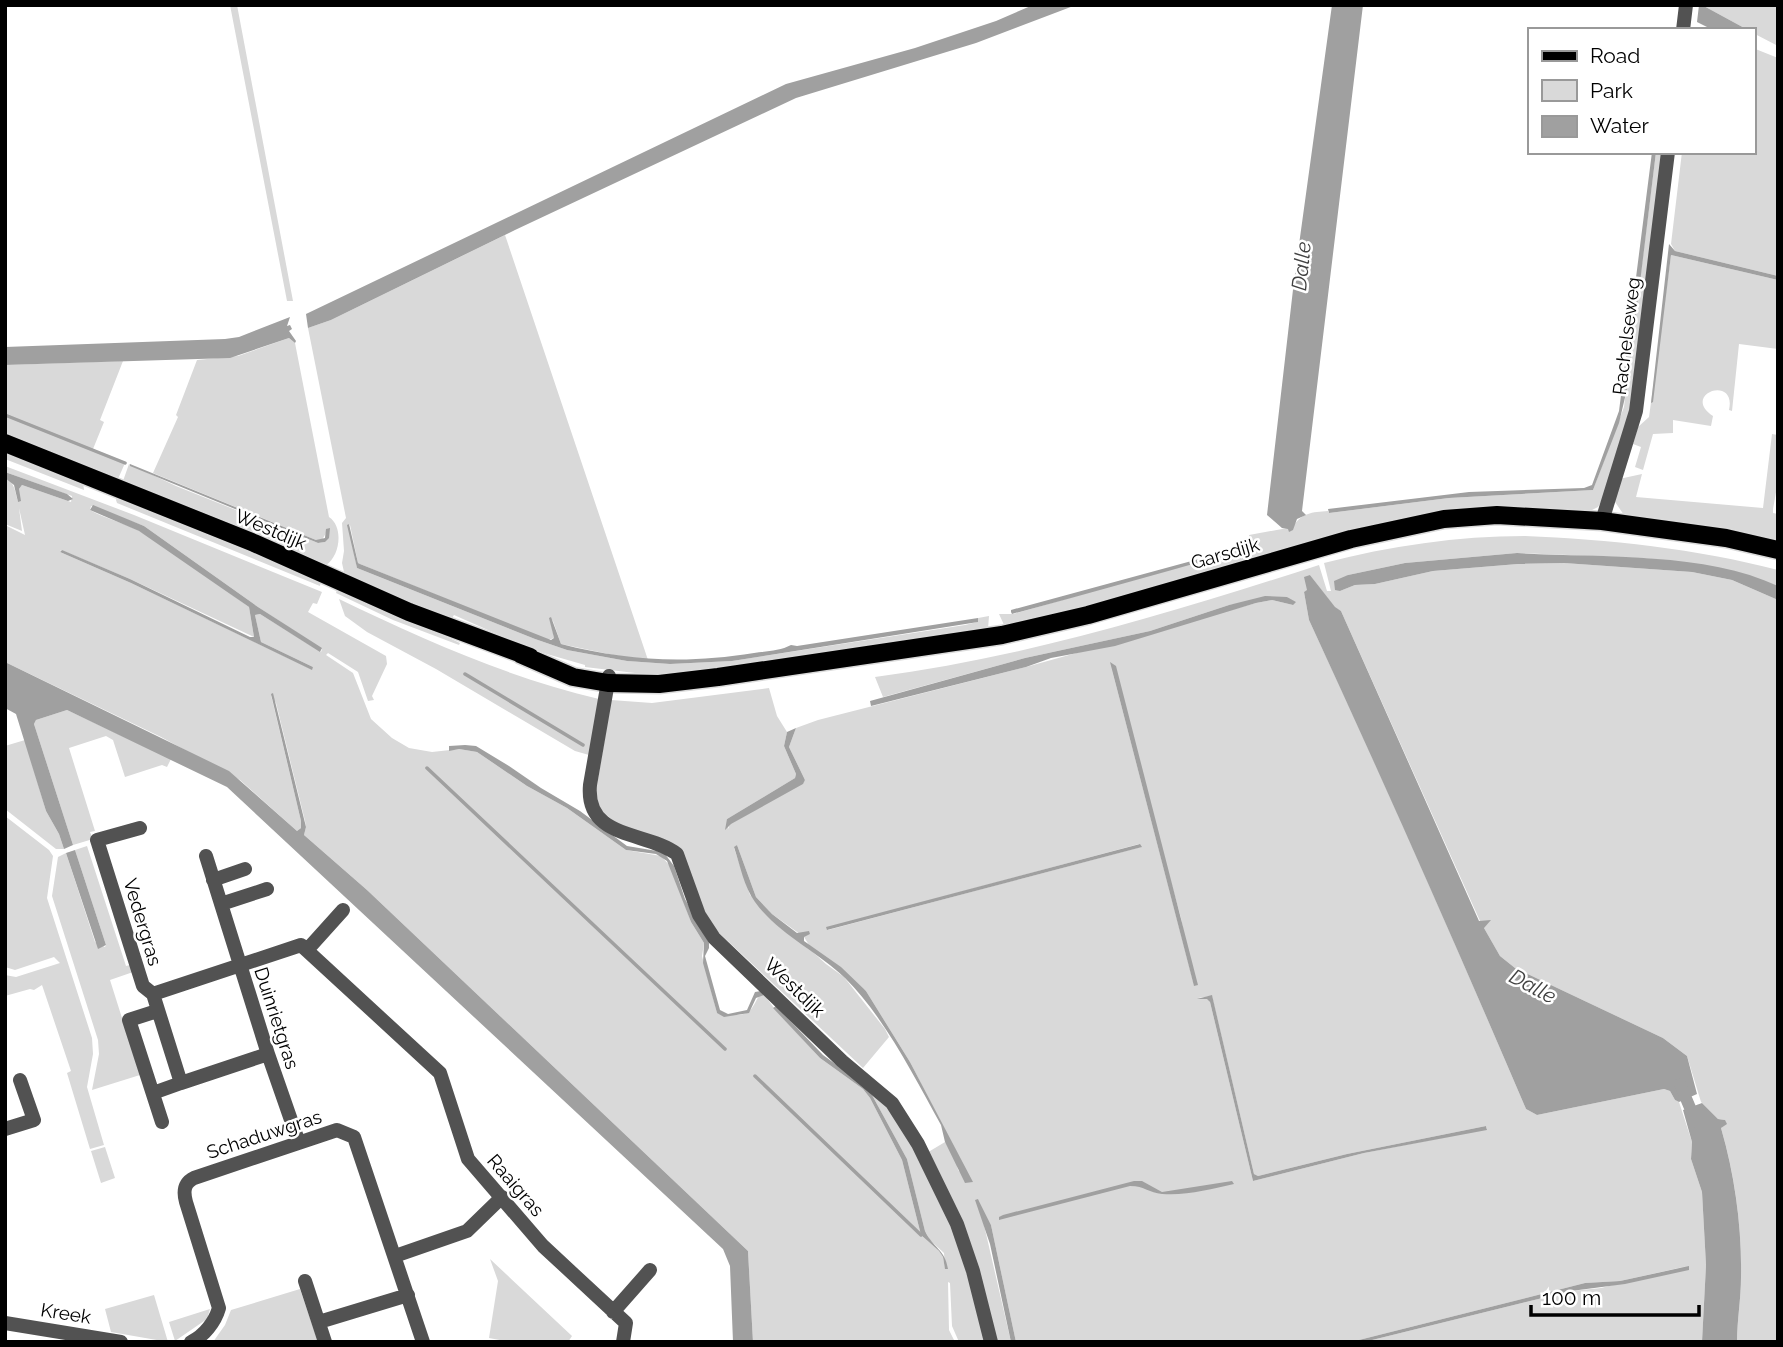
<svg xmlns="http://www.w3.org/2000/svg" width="1783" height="1347" viewBox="0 0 1783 1347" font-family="Raleway,sans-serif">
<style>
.green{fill:#d9d9d9;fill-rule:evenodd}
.water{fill:#a0a0a0}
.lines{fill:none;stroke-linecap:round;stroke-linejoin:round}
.stream{stroke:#a0a0a0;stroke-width:3.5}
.canal{stroke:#a0a0a0;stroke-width:12}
.major-casing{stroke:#dbdbdb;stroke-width:21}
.minor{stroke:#525252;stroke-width:14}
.major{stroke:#000;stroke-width:18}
.labels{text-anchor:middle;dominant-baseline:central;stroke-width:5;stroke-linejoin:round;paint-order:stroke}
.street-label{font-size:19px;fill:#000;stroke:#fff}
.water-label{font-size:21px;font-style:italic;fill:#414141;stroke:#fff}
</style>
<rect width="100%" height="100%" fill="#fff"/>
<path class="green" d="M 230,5 L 237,5 L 293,301 L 287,301 Z
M 1702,5 L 1778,5 L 1778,46 L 1753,33 L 1753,30 L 1748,30 Z
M 1753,48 L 1778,58 L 1778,276 L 1675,251 L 1671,244 L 1682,152 L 1753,152 Z
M 1656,152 L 1665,152 L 1637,389 L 1604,497 L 1598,507 L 1588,512 L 1527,511 L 1256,561 L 1252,559 L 1249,535 L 1293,527 C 1301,513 1312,512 1328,511 L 1329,513 L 1449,498 L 1593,490 L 1624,407 Z
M 505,235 L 648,660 L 613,655 L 561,644 L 553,621 L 550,618 L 554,638 L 548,640 L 360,564 L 358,563 L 350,525 L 348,524 L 357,568 L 535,639 L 567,650 L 627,661 L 670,664 L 732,661 L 965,625 L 977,622 L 978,618 L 989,616 L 988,629 L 762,667 L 660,676 L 585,667 L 585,665 L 533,650 L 454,615 L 452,618 L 411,606 L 350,579 L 344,572 L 342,563 L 344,551 L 342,523 L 346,518 L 308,328 L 331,320 Z
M 1671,255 L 1778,280 L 1778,349 L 1739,344 L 1732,411 L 1729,410 C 1737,374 1680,394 1713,416 L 1711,426 L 1673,420 L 1673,433 L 1653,434 L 1643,470 L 1635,467 L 1641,447 L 1633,444 L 1638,427 L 1649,417 Z
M 289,338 L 295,343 L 329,517 C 344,527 340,556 326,565 L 123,481 L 129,464 L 176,486 L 318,543 L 325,542 L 326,533 L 322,540 L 316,540 L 153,473 L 178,417 L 176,415 L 197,360 L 238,356 Z
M 123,361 L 100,420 L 104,422 L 93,449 L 125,463 L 118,479 L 114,481 L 5,435 L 5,365 Z
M 1772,434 L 1778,435 L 1778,481 L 1773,509 L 1773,513 L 1778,514 L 1778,544 L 1639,520 L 1624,515 L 1613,499 L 1619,479 L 1642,474 L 1636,497 L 1763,508 Z
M 5,449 L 83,482 L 84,490 L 5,459 Z
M 5,466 L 134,515 L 322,592 L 317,604 L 313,603 L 308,612 L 386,656 L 387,664 L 372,696 L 374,700 L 368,701 L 358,672 L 328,653 L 326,655 L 353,673 L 371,719 L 392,738 L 409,748 L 432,752 L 459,749 L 477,752 L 527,786 L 567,808 L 626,850 L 661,856 L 671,867 L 691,922 L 704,943 L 702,956 L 717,1013 C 729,1014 744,1019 752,1008 C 757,1001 756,998 763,993 L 774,1008 L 820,1058 L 863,1089 L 870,1098 L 902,1160 L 921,1235 L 939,1251 L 943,1257 L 945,1268 L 944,1253 L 930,1240 L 925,1231 L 907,1159 L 872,1095 L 890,1106 L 945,1203 L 988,1342 L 959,1342 L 952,1326 L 950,1283 L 948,1282 L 949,1330 L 955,1342 L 753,1342 L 748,1251 L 367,890 L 304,835 L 306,827 L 305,821 L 276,703 L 271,695 L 301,821 L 301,828 L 297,831 L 240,780 L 161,737 L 5,662 L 5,525 L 25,535 L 19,508 L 22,531 L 5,524 L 5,478 C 15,482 15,492 18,502 L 19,489 L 22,485 L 68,501 L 71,502 L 72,496 L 5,472 ZM 91,506 L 144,526 L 258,607 L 322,649 L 321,652 L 260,614 L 255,615 L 261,642 L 313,667 L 311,669 L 131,583 L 60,552 L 61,550 L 130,579 L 254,637 L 249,607 C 214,582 179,553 141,532 C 125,523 106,519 90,510 Z
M 118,495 L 321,581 L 320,586 L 117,503 L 116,500 Z
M 1525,536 C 1607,539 1698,549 1778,570 L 1778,586 L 1722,569 L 1679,562 L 1643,558 L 1517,553 L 1405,563 L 1348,575 L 1340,591 L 1355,585 L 1375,584 L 1433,571 L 1518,564 L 1564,563 L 1692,572 L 1732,580 L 1778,600 L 1778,1342 L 1737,1342 C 1737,1320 1741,1299 1741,1277 C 1742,1228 1735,1175 1721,1128 L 1725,1120 L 1718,1119 L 1701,1102 L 1687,1056 L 1663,1038 L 1515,968 L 1500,956 L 1480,921 L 1341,611 L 1335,608 L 1310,575 L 1307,591 L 1304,592 L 1309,620 C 1385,782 1456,945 1526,1109 L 1537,1115 L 1664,1089 L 1670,1091 L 1675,1100 L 1679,1102 L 1692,1142 L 1691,1159 L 1702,1192 L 1706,1265 L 1702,1342 L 1364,1342 L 1571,1291 L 1601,1288 L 1688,1266 L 1620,1281 L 1585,1283 L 1351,1342 L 1016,1342 L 991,1225 L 978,1199 L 1011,1342 L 993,1342 L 925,1154 L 945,1142 L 956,1160 L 958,1170 L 972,1182 L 910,1062 L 866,991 L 809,945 L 804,937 L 772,914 L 756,897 L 737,845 L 734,848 L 750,895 L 826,964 L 844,977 L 885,1029 L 889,1037 L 863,1068 L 717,931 L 706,915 L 686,862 L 625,831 L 594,804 L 611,700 L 652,703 L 769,688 L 777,716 L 787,732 L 784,746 L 796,774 L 795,778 L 727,819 L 728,829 L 730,824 L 803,783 L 805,780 L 789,747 L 796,728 L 818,720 L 1026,667 L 1256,603 L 1272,600 L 1293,605 L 1287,597 L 1229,605 L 1150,631 L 1025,658 L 883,697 L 875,677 C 1027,657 1174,612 1319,565 L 1327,591 L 1331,591 L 1324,563 C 1390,546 1457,536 1525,536 ZM 1110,662 L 1181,918 L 1194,985 ZM 1139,844 L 1141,847 L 828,930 L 827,928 ZM 1212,996 L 1254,1174 L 1258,1176 L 1347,1154 L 1486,1126 L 1487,1129 L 1364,1153 L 1253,1181 L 1210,1002 L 1207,998 L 1198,998 Z
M 1243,548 L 1243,563 L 1096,607 L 1005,627 L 999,614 L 1013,614 Z
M 341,588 L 460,643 L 459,645 L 393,620 L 336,593 L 337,590 Z
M 339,599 C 422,639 509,678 599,699 L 589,755 L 575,751 L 436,669 L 367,632 L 345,616 Z
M 67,710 L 171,759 L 167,767 L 162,765 L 125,777 L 113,740 L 106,736 L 69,748 L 95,831 L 90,832 L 93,839 L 73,845 L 34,724 L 36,720 Z
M 25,740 L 46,811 L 59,834 L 64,849 L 56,849 L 5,809 L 5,746 Z
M 5,816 L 49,850 L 53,856 L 47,898 L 92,1038 L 93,1054 L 87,1087 L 104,1145 L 90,1149 L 67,1073 L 71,1071 L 42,985 L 34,990 L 30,989 L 5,996 L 5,975 L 16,977 L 60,963 L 54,957 L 15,970 L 5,967 Z
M 87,846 L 126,966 L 134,964 L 136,971 L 110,980 L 140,1075 L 92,1090 L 99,1054 L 98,1040 L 52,896 L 58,857 L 66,853 L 95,942 L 105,947 L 106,945 L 75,850 Z
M 105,1147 L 115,1178 L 101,1183 L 91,1151 Z
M 490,1259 L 572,1336 L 568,1342 L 510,1342 L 489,1338 L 498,1281 Z
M 300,1289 L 318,1342 L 213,1342 L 225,1325 L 231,1310 Z
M 154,1295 L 168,1342 L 111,1332 L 105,1309 Z
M 210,1309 L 207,1319 L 175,1341 L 169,1322 Z"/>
<path class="water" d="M 1033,5 L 1076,5 L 976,43 L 796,98 L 515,230 L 331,320 L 308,328 L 306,314 L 786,84 L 915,48 L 996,21 Z
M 1332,5 L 1363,5 L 1302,511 L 1306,515 L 1297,519 L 1293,530 L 1289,532 L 1288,529 L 1282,528 L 1267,515 L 1294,281 Z
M 1699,5 L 1702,5 L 1748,30 L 1713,30 L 1697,22 Z
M 1652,152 L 1656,152 L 1627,389 L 1619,423 L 1593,490 L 1449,498 L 1329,513 L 1328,509 L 1469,492 L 1584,488 L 1592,485 L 1619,411 Z
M 1669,244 L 1675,251 L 1778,276 L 1778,280 L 1671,255 L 1653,402 L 1651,403 Z
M 290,317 L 287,326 L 290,325 L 292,329 L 289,331 L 296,341 L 295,343 L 289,338 L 230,358 L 5,365 L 5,347 L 225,339 L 239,337 Z
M 130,464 L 316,540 L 325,538 L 326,529 L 330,528 L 329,538 L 325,542 L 318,543 L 130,466 Z
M 5,472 L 67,494 L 73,499 L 68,501 L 22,485 L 19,489 L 21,501 L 18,502 L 14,485 L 5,478 Z
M 93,505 L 144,526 L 258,607 L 322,648 L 320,652 L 260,614 L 255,615 L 261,642 L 313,667 L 312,670 L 131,583 L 60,552 L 62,550 L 130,579 L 250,637 L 254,637 L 249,607 L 139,531 L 90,510 Z
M 349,524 L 358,563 L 360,564 L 551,640 L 554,638 L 549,618 L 551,617 L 561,644 C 628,661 686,664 754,653 C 766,651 780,651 791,645 L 797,646 L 978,618 L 978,622 L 732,661 L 670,664 L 627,661 L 567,650 L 535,639 L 357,568 L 347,525 Z
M 1221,553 L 1221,556 C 1152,576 1082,595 1012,614 L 1011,612 L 1011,610 Z
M 1517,553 C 1597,558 1704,551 1778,586 L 1778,600 L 1732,580 L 1692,572 L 1564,563 L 1518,564 L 1433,571 L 1375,584 L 1355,585 L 1340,591 L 1335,590 L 1334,581 L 1348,575 L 1405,563 Z
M 1310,575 L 1335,607 L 1341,611 L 1479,921 L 1491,920 L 1484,928 L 1500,956 L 1515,968 L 1663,1038 L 1687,1056 L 1697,1094 L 1679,1102 L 1675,1100 L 1670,1091 L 1664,1089 L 1537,1115 L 1526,1109 C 1456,945 1384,782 1309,620 L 1304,592 L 1307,590 L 1304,577 Z
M 1265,596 L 1287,597 L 1296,602 L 1293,605 L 1272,600 L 1256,603 L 1115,646 L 1051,658 L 1026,667 L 871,706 L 870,701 L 1025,658 L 1150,631 L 1229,605 Z
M 5,662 L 229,771 L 297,831 L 301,828 L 301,821 L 271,694 L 273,693 L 306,827 L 304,835 L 367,890 L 748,1251 L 753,1342 L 733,1342 L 730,1266 L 723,1249 L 227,787 L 67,710 L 36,720 L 34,724 L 73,845 L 64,849 L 59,834 L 46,811 L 16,714 L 5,708 Z
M 1110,662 L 1116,666 L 1198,985 L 1194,986 Z
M 796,728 L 789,747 L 805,780 L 803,784 L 731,824 L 725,830 L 727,819 L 795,778 L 796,774 L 784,746 L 787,732 Z
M 465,745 L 476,746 L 509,766 L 541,788 L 580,811 L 627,846 L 657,851 L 665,854 L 674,866 L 685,899 L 709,943 L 709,948 L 705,956 L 720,1010 L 728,1014 L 747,1010 L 755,992 L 761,991 L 764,995 L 756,998 L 749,1013 L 724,1017 L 717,1013 L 703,963 L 704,943 L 691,922 L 667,861 L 656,854 L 626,850 L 567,808 L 527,786 L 477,752 L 459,749 L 449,751 L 449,746 Z
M 1140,844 L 1142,847 L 827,930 L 826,927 Z
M 737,845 L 756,897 L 772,914 L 797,933 L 809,931 L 810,934 L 804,937 L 804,941 L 841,967 L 866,991 L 910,1062 L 973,1182 L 965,1183 L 945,1142 L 941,1125 C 915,1078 883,1015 845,978 C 817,951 778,934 755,902 C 744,887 740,865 734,847 Z
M 75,850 L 106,945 L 98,949 L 66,853 Z
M 1212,995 L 1254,1174 L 1258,1176 L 1347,1154 L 1486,1126 L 1487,1130 L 1364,1153 L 1253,1181 L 1210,1002 L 1207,999 L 1197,999 Z
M 776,1006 L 823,1055 L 864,1085 L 872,1095 L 907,1159 L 925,1231 C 933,1248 945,1249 948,1269 L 945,1269 L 943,1257 L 939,1251 L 921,1235 L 902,1160 L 870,1098 L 863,1089 L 820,1058 L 773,1008 Z
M 1702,1103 L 1718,1119 L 1725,1120 L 1727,1124 L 1721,1128 C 1735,1176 1742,1228 1741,1277 C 1741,1299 1737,1320 1737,1342 L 1702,1342 L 1706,1265 L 1702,1192 L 1691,1159 L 1692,1142 L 1683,1110 Z
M 1134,1181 L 1142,1181 L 1162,1192 L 1232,1181 L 1234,1184 C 1211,1189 1186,1196 1162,1194 C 1149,1193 1145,1186 1130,1186 L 999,1220 L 999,1217 L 1003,1215 Z
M 978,1199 L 991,1225 L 1016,1342 L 1011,1342 L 990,1244 L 975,1200 Z
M 1689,1266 L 1689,1270 L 1625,1284 L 1571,1291 L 1364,1342 L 1351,1342 L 1585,1283 L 1620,1281 Z"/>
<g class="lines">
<path class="stream" d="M 5,415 L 125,463
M 465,674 L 583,745
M 427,768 L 725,1049
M 755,1076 L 921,1235"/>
<path class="canal" d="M 1680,1084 L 1696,1122"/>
<defs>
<path id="major" d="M 5,443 L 254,543 L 409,612 L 530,657
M 520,654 L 573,677 L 608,683 L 659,684 L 718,677 L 1002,635 L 1088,615 L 1351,539 L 1444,519 L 1497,515 L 1602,521 L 1726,538 L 1778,550"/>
</defs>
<use href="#major" class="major-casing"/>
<path class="minor" d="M 1683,30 L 1686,5
M 1602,521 L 1636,411 L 1668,152
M 609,676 L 590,785 C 585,840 647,831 677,854 L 699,915 L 714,938 L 842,1061 L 892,1103 L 918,1144 L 957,1224 L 973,1271 L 991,1342
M 140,828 L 97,840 L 143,986 L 153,994 L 181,1083 L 153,1093
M 206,856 L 268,1054 L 299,1143
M 213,880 L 245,869
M 221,904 L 267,889
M 307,950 L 343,910
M 153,994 L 301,945 L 440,1073 L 468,1159 L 543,1246 L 626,1323 L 623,1342
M 157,1011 L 129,1020 L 162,1122
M 181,1083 L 268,1054
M 5,1129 L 34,1120 L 20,1080
M 395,1256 L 467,1231 L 502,1197
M 305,1281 L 325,1342
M 613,1312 L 650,1270
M 319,1322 L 408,1295
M 5,1323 L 121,1342
M 191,1342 C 204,1336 215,1322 219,1308 L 186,1202 C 183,1191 184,1183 194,1178 L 337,1130 L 354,1137 L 423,1342"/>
<use href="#major" class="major"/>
</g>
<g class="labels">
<g class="street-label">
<text transform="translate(1626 336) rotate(-83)">Rachelseweg</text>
<text transform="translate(271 529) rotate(23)">Westdijk</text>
<text transform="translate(1225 553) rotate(-16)">Garsdijk</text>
<text transform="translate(143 922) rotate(73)">Vedergras</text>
<text transform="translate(795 987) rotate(44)">Westdijk</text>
<text transform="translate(277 1018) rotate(72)">Duinrietgras</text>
<text transform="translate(264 1134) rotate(-18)">Schaduwgras</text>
<text transform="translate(516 1185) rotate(49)">Raaigras</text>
<text transform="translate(66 1313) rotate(9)">Kreek</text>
</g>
<g class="water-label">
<text transform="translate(1301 266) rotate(-84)">Dalle</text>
<text transform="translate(1533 986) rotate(28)">Dalle</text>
</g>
</g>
<rect width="1783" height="1347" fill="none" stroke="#000000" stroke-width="14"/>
<rect x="1528" y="28" width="228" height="126" fill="#ffffff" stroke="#999999" stroke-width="2"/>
<rect x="1542" y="51" width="35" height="10" fill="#000000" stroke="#999999" stroke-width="2"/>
<text x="1590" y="63" font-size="21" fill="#000000">Road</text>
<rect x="1542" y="80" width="35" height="21" fill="#d9d9d9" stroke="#999999" stroke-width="2"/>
<text x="1590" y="98" font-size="21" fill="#000000">Park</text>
<rect x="1542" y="116" width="35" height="21" fill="#a0a0a0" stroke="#999999" stroke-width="2"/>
<text x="1590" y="133" font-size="21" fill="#000000">Water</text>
<path d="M1531 1305v10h168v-10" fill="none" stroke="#000000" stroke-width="3.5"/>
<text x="1542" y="1305" font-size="21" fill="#000000" stroke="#ffffff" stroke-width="5" paint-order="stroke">100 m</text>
</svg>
